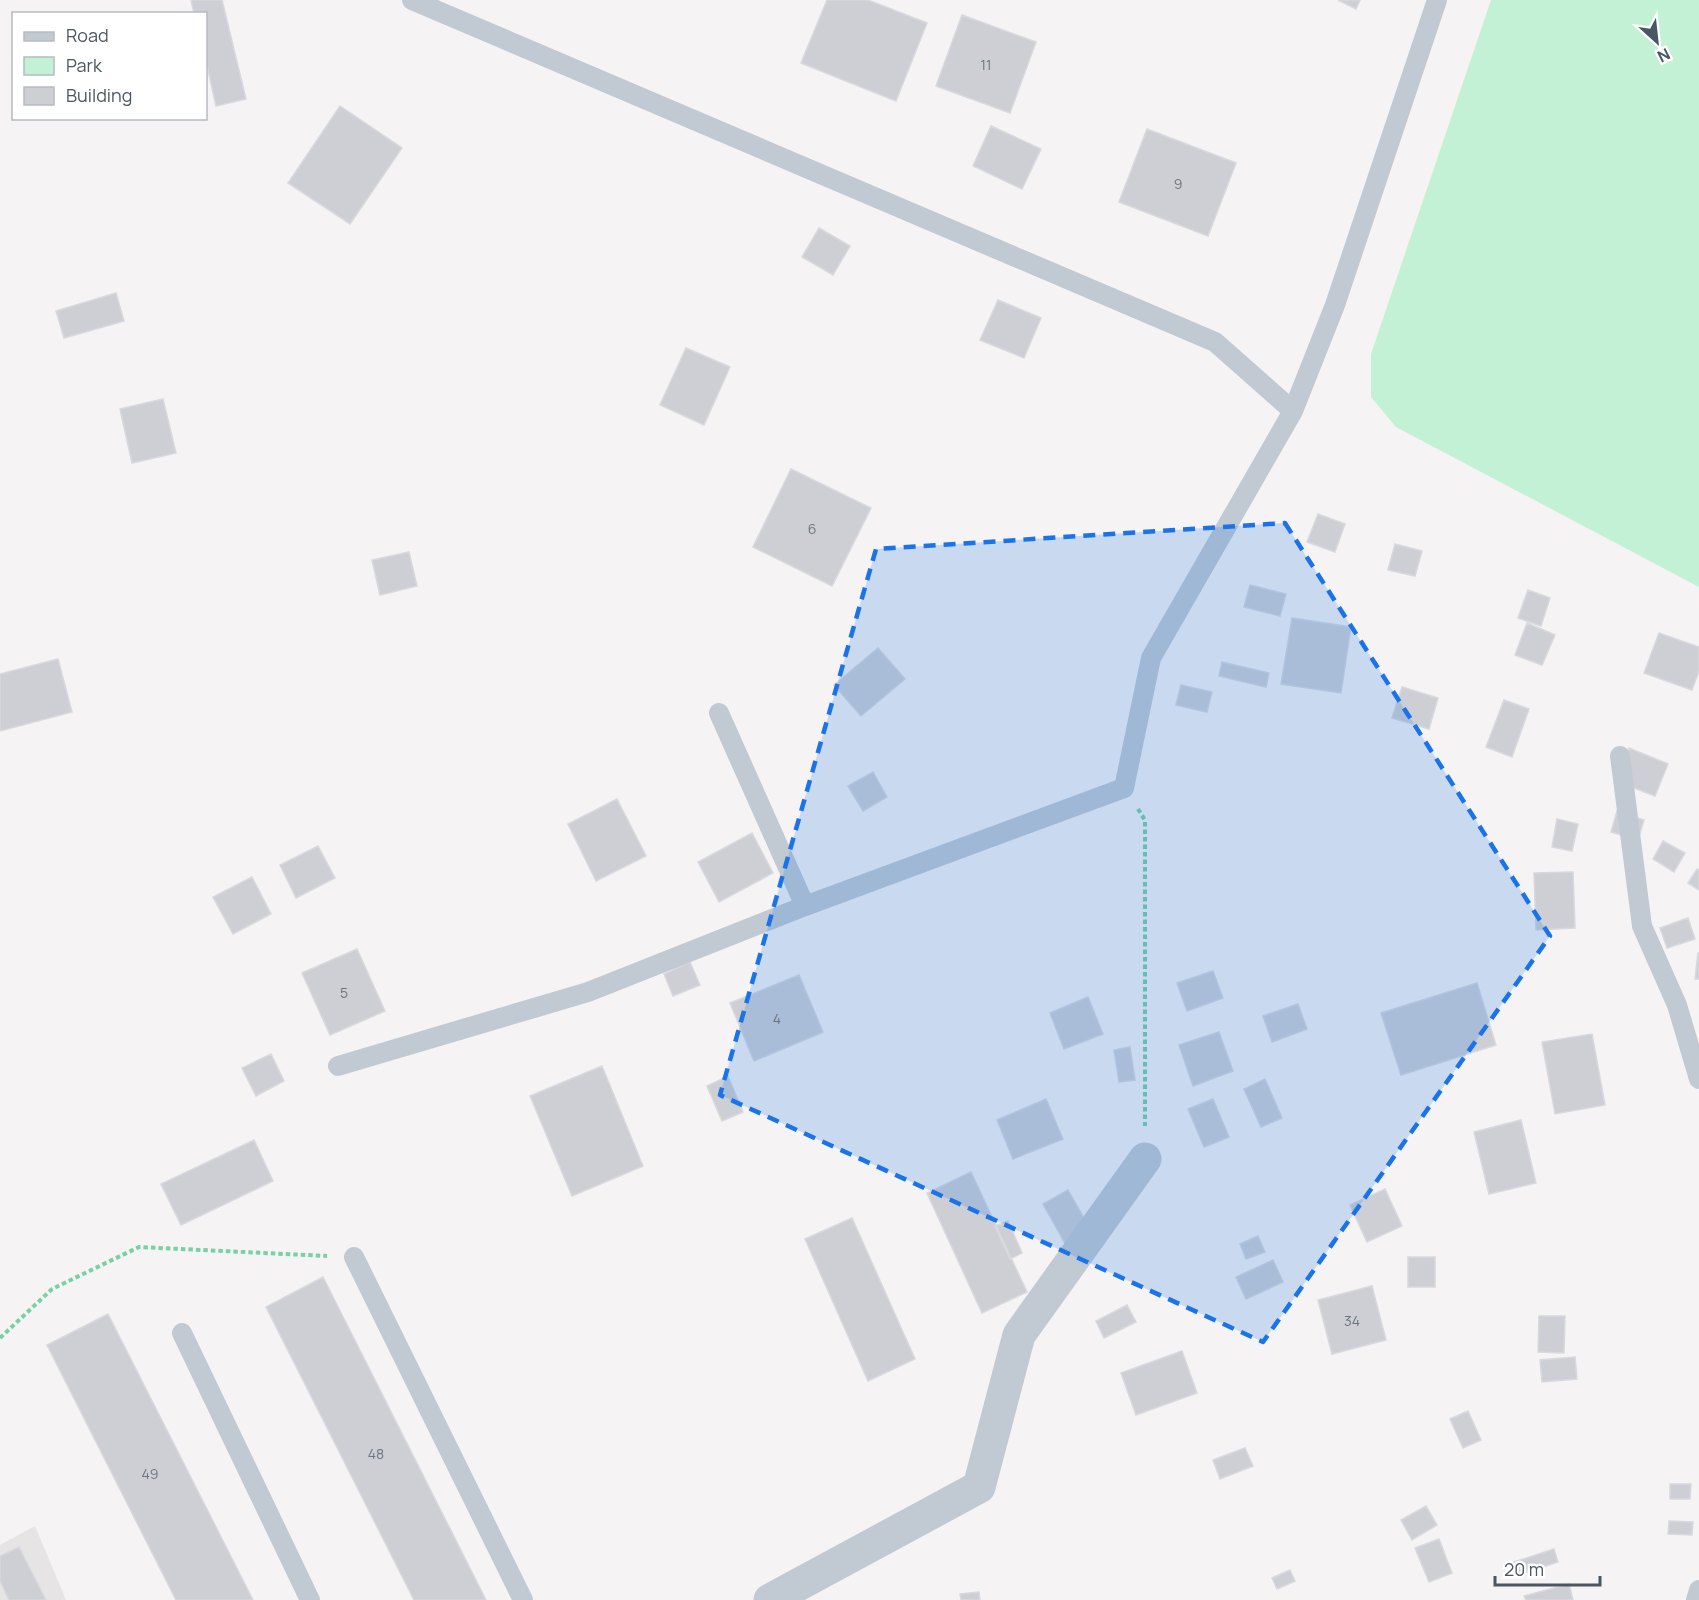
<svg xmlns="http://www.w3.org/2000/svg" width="1699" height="1600" viewBox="0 0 1699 1600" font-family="Manrope,sans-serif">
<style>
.education{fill:#e6e4e5}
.green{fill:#c3f1d5}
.building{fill:#cdcfd5;stroke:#d7d9de;stroke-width:1.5}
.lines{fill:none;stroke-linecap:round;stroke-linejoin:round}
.path{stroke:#7ad0a6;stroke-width:4;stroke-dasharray:4.5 3;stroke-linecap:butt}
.service{stroke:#c1cad2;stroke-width:20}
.minor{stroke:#c1cad2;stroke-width:33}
.marked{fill:#1a73e8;fill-opacity:0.2;stroke:#1a73e8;stroke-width:4.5;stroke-dasharray:12 8;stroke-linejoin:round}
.labels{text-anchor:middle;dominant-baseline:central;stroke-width:5;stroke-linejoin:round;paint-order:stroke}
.number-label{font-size:14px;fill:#6b747e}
</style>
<rect width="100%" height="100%" fill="#f5f3f3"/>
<path class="education" d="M 35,1526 L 66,1600 L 0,1600 L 0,1545 Z"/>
<path class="green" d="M 1491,0 L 1699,0 L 1699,587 L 1396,427 L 1371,397 L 1371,354 Z"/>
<path class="building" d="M 191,0 L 222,0 L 246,99 L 216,106 L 206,61 L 206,14 L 194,14 Z
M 827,0 L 868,0 L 927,23 L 896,101 L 801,63 Z
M 1338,0 L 1360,0 L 1356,9 Z
M 962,15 L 1036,42 L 1010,113 L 936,86 Z
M 340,106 L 402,148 L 350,224 L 288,183 Z
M 991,126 L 1041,149 L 1022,189 L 973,166 Z
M 1147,129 L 1236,163 L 1208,236 L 1119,202 Z
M 819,228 L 850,246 L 833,275 L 802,257 Z
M 116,293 L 124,321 L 64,338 L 56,311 Z
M 998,300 L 1041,318 L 1024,358 L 980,340 Z
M 686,348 L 730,367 L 704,425 L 660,405 Z
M 163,399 L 176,453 L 132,463 L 120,409 Z
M 791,469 L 871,508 L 832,586 L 753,547 Z
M 1318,514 L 1345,524 L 1335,552 L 1307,542 Z
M 1395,544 L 1422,551 L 1415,576 L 1388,570 Z
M 409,552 L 417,586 L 380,595 L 372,560 Z
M 1250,585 L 1286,594 L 1280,616 L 1244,607 Z
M 1528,590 L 1550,598 L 1541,626 L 1518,618 Z
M 1292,618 L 1351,627 L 1341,693 L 1281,684 Z
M 1527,623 L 1555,635 L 1542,665 L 1515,655 Z
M 1659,633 L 1699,647 L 1699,671 L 1692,690 L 1644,673 Z
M 878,648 L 905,679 L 861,716 L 834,685 Z
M 58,659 L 72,712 L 0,731 L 0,674 Z
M 1222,662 L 1269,673 L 1266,687 L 1219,676 Z
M 1181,685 L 1212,692 L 1207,712 L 1176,705 Z
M 1402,687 L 1438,698 L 1429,729 L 1392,718 Z
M 1504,700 L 1529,709 L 1512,757 L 1486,747 Z
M 1629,748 L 1668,764 L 1655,796 L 1616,781 Z
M 873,772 L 887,797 L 863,811 L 848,786 Z
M 617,799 L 646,856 L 596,881 L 568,824 Z
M 1617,811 L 1644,820 L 1638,840 L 1611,832 Z
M 1557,819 L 1578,824 L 1572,851 L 1552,847 Z
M 752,833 L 773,873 L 719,902 L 698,862 Z
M 1663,841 L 1685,853 L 1674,872 L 1653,859 Z
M 318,846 L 335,878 L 296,898 L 280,865 Z
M 1697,869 L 1699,870 L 1699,890 L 1688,883 Z
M 1573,872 L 1575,928 L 1536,930 L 1534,873 Z
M 252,877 L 271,914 L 233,934 L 213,897 Z
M 1688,918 L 1695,939 L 1667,948 L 1660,928 Z
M 357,949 L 385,1011 L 330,1035 L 302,973 Z
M 1698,953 L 1699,953 L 1699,979 L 1695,979 Z
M 690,962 L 700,985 L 673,996 L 664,974 Z
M 1213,971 L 1223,998 L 1187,1011 L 1177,983 Z
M 799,975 L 823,1032 L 754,1061 L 730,1003 Z
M 1477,983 L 1496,1045 L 1401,1075 L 1381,1013 Z
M 1088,997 L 1103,1034 L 1064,1049 L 1050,1013 Z
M 1298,1004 L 1307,1029 L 1272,1042 L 1263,1016 Z
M 1219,1032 L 1233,1071 L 1193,1086 L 1179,1045 Z
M 1592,1034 L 1605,1105 L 1555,1114 L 1542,1042 Z
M 1130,1047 L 1135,1080 L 1119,1082 L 1114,1050 Z
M 271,1054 L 284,1081 L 256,1096 L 242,1068 Z
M 602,1066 L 643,1166 L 572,1196 L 530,1096 Z
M 728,1076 L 743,1112 L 722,1121 L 707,1086 Z
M 1265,1079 L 1282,1118 L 1261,1127 L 1244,1089 Z
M 1046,1099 L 1063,1139 L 1013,1159 L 997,1120 Z
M 1213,1099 L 1229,1137 L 1204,1147 L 1188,1109 Z
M 1521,1120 L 1536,1183 L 1489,1194 L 1474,1132 Z
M 254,1140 L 273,1181 L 181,1225 L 161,1184 Z
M 971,1172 L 1027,1292 L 982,1313 L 927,1193 Z
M 1385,1189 L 1402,1226 L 1367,1242 L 1350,1205 Z
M 1068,1190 L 1092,1232 L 1067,1247 L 1043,1204 Z
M 852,1218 L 915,1359 L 868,1381 L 805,1239 Z
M 1008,1221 L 1022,1253 L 1010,1259 L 995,1226 Z
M 1258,1236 L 1265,1252 L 1246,1259 L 1240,1244 Z
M 1408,1257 L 1435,1257 L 1435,1287 L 1408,1287 Z
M 1273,1260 L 1283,1282 L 1246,1299 L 1236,1277 Z
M 323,1277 L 486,1600 L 414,1600 L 266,1307 Z
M 1372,1286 L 1386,1340 L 1332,1354 L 1318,1300 Z
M 1127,1305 L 1136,1322 L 1104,1338 L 1096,1321 Z
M 108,1314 L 253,1600 L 176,1600 L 47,1345 Z
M 1539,1316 L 1565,1316 L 1564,1353 L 1538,1352 Z
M 1182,1351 L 1197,1393 L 1136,1415 L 1121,1373 Z
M 1575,1357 L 1577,1379 L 1542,1382 L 1540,1360 Z
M 1468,1411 L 1481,1440 L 1463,1448 L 1450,1419 Z
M 1245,1448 L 1253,1466 L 1220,1479 L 1213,1460 Z
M 1670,1484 L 1691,1484 L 1690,1499 L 1670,1499 Z
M 1426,1506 L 1437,1525 L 1412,1540 L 1401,1520 Z
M 1669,1521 L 1693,1522 L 1692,1535 L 1668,1534 Z
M 1439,1539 L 1452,1573 L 1429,1582 L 1415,1548 Z
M 19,1547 L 46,1600 L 9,1600 L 0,1581 L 0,1556 Z
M 1554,1549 L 1558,1562 L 1518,1575 L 1514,1562 Z
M 1290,1570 L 1295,1581 L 1277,1589 L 1272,1578 Z
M 1569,1584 L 1573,1600 L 1526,1600 L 1524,1596 Z
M 979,1592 L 980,1600 L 961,1600 L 960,1594 Z"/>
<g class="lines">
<path class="path" d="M 1138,809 L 1145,820 L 1145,1126
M 0,1338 L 52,1289 L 139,1247 L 327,1256"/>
<path class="service" d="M 412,0 L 1215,342 L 1293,411
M 719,713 L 805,906
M 1620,756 L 1642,926 L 1677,1005 L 1699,1079
M 338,1066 L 588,992 L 805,906 L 1124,788 L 1151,658 L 1293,411 L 1335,305 L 1437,0
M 354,1257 L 523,1600
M 182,1333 L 310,1600
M 1696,1600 L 1699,1590"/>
<path class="minor" d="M 770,1600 L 979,1487 L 1019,1335 L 1145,1159"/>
</g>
<path class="marked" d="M 1285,523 L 1550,936 L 1263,1342 L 720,1095 L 876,549 Z"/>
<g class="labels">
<g class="number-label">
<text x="986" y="64">11</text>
<text x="1178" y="183">9</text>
<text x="812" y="528">6</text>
<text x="344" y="992">5</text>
<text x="777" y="1018">4</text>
<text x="1352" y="1320">34</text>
<text x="376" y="1453">48</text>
<text x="150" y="1473">49</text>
</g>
</g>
<rect x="12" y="12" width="195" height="108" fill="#ffffff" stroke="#b7bbc0" stroke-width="1.5"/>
<rect x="24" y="32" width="30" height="9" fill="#c1cad2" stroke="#b7bbc0" stroke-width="1.5"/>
<text x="66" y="42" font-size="18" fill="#4a5661">Road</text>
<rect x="24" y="57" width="30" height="18" fill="#c3f1d5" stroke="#b7bbc0" stroke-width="1.5"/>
<text x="66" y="72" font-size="18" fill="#4a5661">Park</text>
<rect x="24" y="87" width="30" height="18" fill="#cdcfd5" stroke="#b7bbc0" stroke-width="1.5"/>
<text x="66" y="102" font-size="18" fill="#4a5661">Building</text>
<g transform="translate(1657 42) rotate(153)" stroke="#ffffff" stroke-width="4.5" paint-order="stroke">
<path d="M0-4.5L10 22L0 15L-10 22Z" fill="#4a5661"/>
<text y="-9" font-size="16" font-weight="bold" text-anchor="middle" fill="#4a5661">N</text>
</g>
<path d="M1495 1576v9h105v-9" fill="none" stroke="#4a5661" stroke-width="3"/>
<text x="1504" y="1576" font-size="18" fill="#4a5661" stroke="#ffffff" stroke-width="4.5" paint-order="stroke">20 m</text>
</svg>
